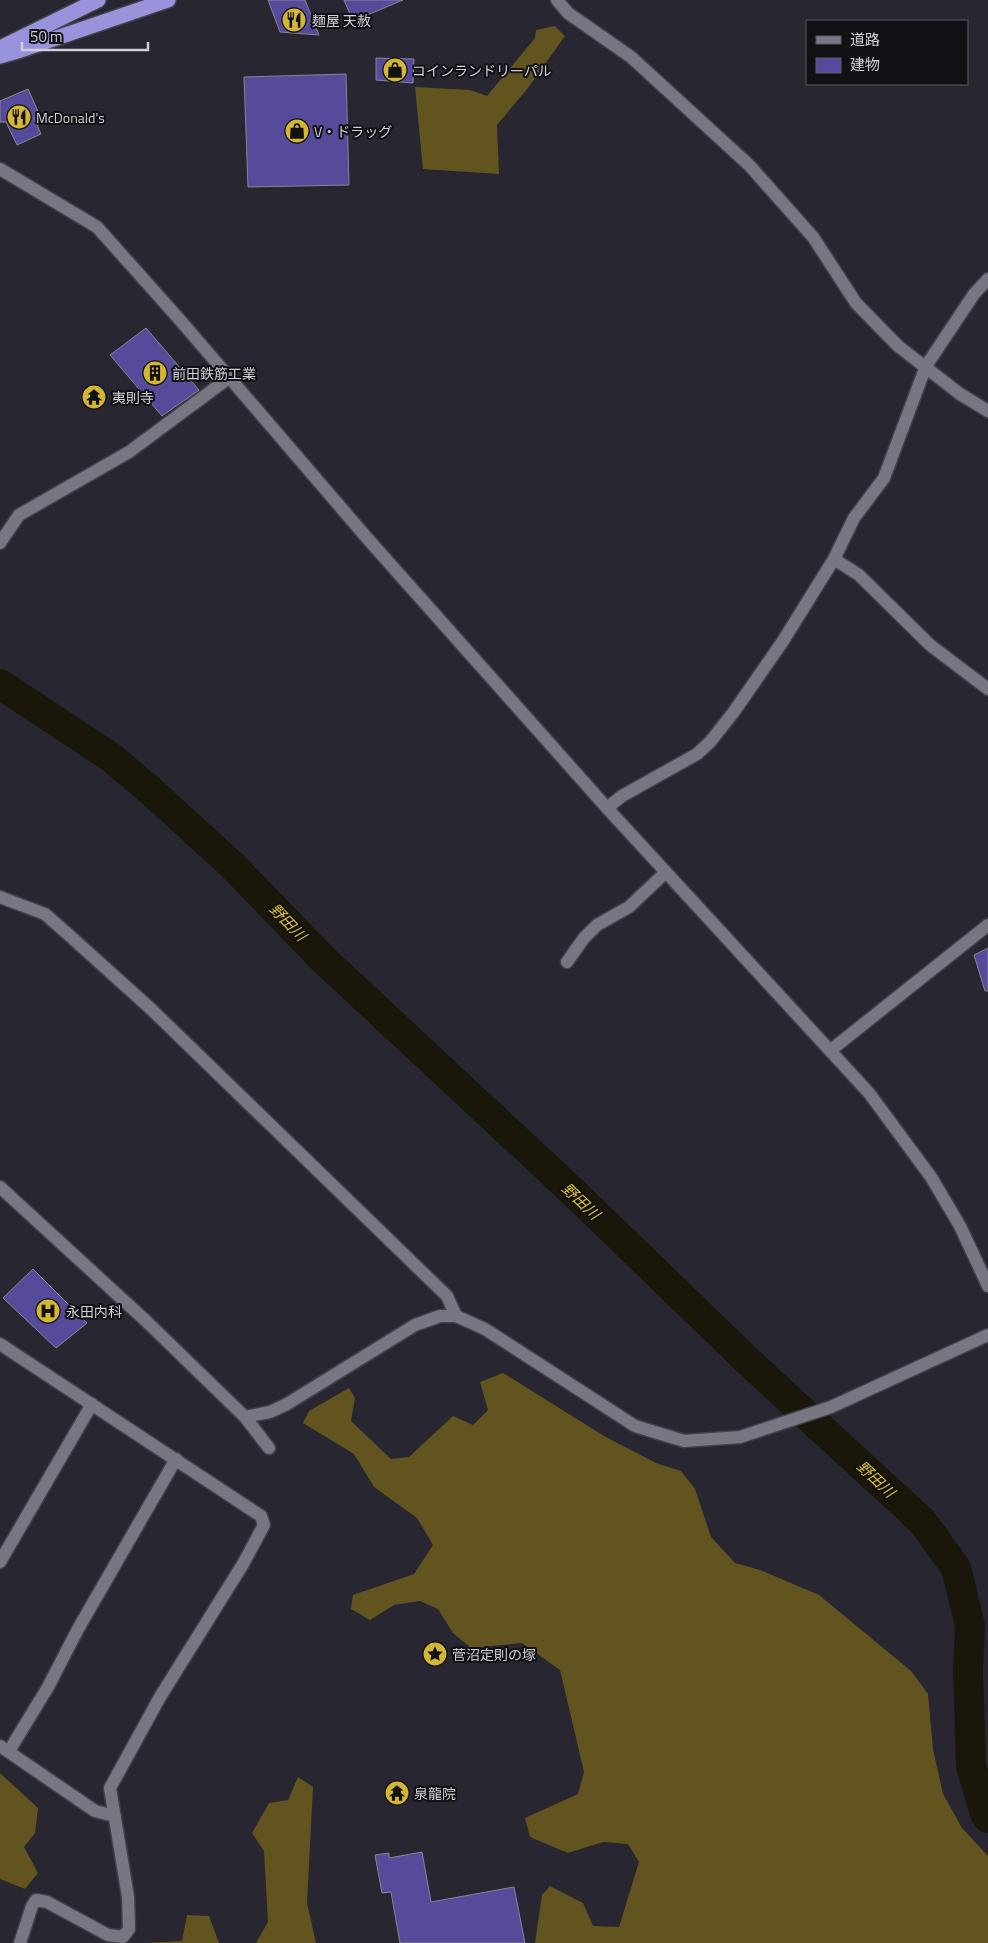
<svg xmlns="http://www.w3.org/2000/svg" width="988" height="1943" viewBox="0 0 988 1943" font-family="'Titillium Web','Noto Sans JP',sans-serif">
<style>
.forest{fill:#62541e}
.lines{fill:none;stroke-linecap:round;stroke-linejoin:round}
.river{stroke:#1a1609;stroke-width:30}
.building{fill:#564b9a;stroke:#878794}
.street-casing{stroke:#42414a;stroke-width:15}
.highway-casing{stroke:#42414a;stroke-width:18}
.street{stroke:#777683;stroke-width:12}
.highway{stroke:#9993db;stroke-width:15}
.labels{text-anchor:middle;dominant-baseline:central;stroke-width:4;stroke-linejoin:round;paint-order:stroke}
.poi-label{font-size:14px;fill:#d0d0d7;stroke:#101015;text-anchor:start}
.water-label{font-size:15px;font-style:italic;fill:#e1c030;stroke:#101015}
</style>
<rect width="100%" height="100%" fill="#272631"/>
<path class="forest" d="M 555,26 L 565,36 L 528,88 L 497,125 L 499,174 L 423,169 L 415,87 L 470,90 L 487,96 L 535,38 L 536,30 Z
M 503,1373 L 604,1436 L 656,1463 L 681,1471 L 695,1489 L 711,1537 L 735,1563 L 760,1570 L 819,1595 L 911,1671 L 928,1694 L 933,1749 L 943,1794 L 962,1828 L 988,1856 L 988,1943 L 535,1943 L 542,1895 L 550,1886 L 583,1903 L 593,1926 L 619,1927 L 639,1862 L 628,1844 L 603,1842 L 568,1853 L 530,1837 L 525,1818 L 578,1794 L 584,1772 L 560,1670 L 522,1643 L 471,1648 L 453,1633 L 438,1609 L 420,1601 L 394,1605 L 370,1620 L 351,1609 L 353,1595 L 414,1574 L 433,1545 L 417,1518 L 374,1487 L 354,1454 L 303,1423 L 309,1411 L 349,1388 L 355,1398 L 351,1421 L 391,1459 L 409,1457 L 453,1416 L 473,1425 L 488,1410 L 480,1382 Z
M 0,1773 L 38,1808 L 35,1833 L 24,1847 L 38,1873 L 25,1889 L 0,1879 Z
M 298,1777 L 313,1787 L 307,1903 L 316,1943 L 256,1943 L 268,1922 L 264,1851 L 252,1833 L 269,1803 L 288,1800 Z
M 187,1915 L 209,1916 L 219,1943 L 144,1943 L 182,1941 Z"/>
<g class="lines">
<path class="river" d="M 0,684 L 112,758 L 152,792 L 232,865 L 323,959 L 571,1190 L 750,1363 L 922,1521 L 956,1568 L 970,1625 L 968,1671 L 971,1766 L 985,1814 L 988,1818"/>
</g>
<path class="building" d="M 268,0 L 305,0 L 319,35 L 280,32 Z
M 344,0 L 403,0 L 353,21 Z
M 376,58 L 414,59 L 413,83 L 376,80 Z
M 346,74 L 349,185 L 248,187 L 244,77 Z
M 28,89 L 40,116 L 34,118 L 41,134 L 17,145 L 6,122 L 0,122 L 0,101 Z
M 146,328 L 199,390 L 162,416 L 110,355 Z
M 988,948 L 988,991 L 985,991 L 974,955 Z
M 33,1269 L 87,1323 L 56,1348 L 3,1298 Z
M 422,1852 L 431,1902 L 514,1887 L 525,1943 L 400,1943 L 391,1892 L 382,1893 L 375,1855 L 389,1853 L 389,1858 Z"/>
<g class="lines">
<defs>
<path id="street" d="M 557,0 L 568,13 L 631,57 L 749,165 L 813,237 L 856,303 L 898,346 L 960,394 L 988,411
M 0,169 L 97,227 L 180,320 L 367,538 L 607,808 L 869,1093 L 931,1177 L 960,1226 L 988,1286
M 0,543 L 19,515 L 129,452 L 230,377
M 834,559 L 859,575 L 930,645 L 988,689
M 607,808 L 622,796 L 697,754 L 710,742 L 733,713 L 783,641 L 834,559 L 854,518 L 884,478 L 926,366 L 974,294 L 988,279
M 0,897 L 45,914 L 70,936 L 151,1009 L 447,1296 L 456,1316
M 567,962 L 584,938 L 597,925 L 629,907 L 665,873
M 831,1050 L 988,925
M 0,1187 L 145,1320 L 245,1417 L 270,1412 L 287,1404 L 415,1325 L 440,1316 L 456,1316 L 485,1329 L 635,1426 L 684,1441 L 740,1437 L 831,1407 L 988,1335
M 0,1344 L 261,1516 L 264,1525 L 243,1564 L 160,1697 L 110,1788 L 128,1897 L 129,1929 L 123,1937 L 108,1935 L 47,1902 L 36,1900 L 32,1906 L 20,1943
M 245,1417 L 269,1448
M 0,1562 L 92,1404
M 0,1746 L 95,1811 L 115,1816
M 9,1751 L 48,1687 L 78,1629 L 176,1459"/>
<path id="highway" d="M 0,48 L 98,0
M 0,56 L 21,50 L 168,0"/>
</defs>
<use href="#street" class="street-casing"/>
<use href="#highway" class="highway-casing"/>
<use href="#street" class="street"/>
<use href="#highway" class="highway"/>
</g>
<defs>
<symbol id="restaurant-disc" viewBox="-11 -11 22 22"><circle r="9.5" fill="#d4b635" stroke="#101015"/><path d="M-5-6h1v4h1v-4h1v4h1v-4h1v5L-1.5 .5V6h-2V.5L-5-1ZM5-6V6H3V1.5H1.5Q1.5-4 5-6Z" fill="#111"/></symbol>
<symbol id="shop-disc" viewBox="-11 -11 22 22"><circle r="9.5" fill="#d4b635" stroke="#101015"/><path d="M-5-2.5h2.3a2.7 3.5 0 0 1 5.4 0H5L5.5 6h-11ZM-1.5-2.5h3a1.5 2.3 0 0 0-3 0Z" fill="#111"/></symbol>
<symbol id="building-disc" viewBox="-11 -11 22 22"><circle r="9.5" fill="#d4b635" stroke="#101015"/><path d="M-4-6H4V6H1V3H-1V6H-4ZM-2.5-4.3h1.7v1.8h-1.7ZM.8-4.3h1.7v1.8H.8ZM-2.5-1h1.7V.8h-1.7ZM.8-1h1.7V.8H.8Z" fill="#111"/></symbol>
<symbol id="temple-disc" viewBox="-11 -11 22 22"><circle r="9.5" fill="#d4b635" stroke="#101015"/><path d="M0-6L5-2H3V0L6.5 2.5H4V6H1.5V3h-3V6H-4V2.5H-6.5L-3 0V-2H-5Z" fill="#111"/></symbol>
<symbol id="hospital-disc" viewBox="-11 -11 22 22"><circle r="9.5" fill="#d4b635" stroke="#101015"/><path d="M-5-5h3v3.5h4V-5h3V5h-3V1.5h-4V5h-3Z" fill="#111"/></symbol>
<symbol id="sight-disc" viewBox="-11 -11 22 22"><circle r="9.5" fill="#d4b635" stroke="#101015"/><path d="M0-6L1.8-2.2L6-1.7L2.9 1.2L3.7 5.4L0 3.3L-3.7 5.4L-2.9 1.2L-6-1.7L-1.8-2.2Z" fill="#111"/></symbol>
</defs>
<g fill-rule="evenodd">
<use href="#restaurant-disc" x="280" y="6" width="28" height="28"/>
<use href="#shop-disc" x="381" y="56" width="28" height="28"/>
<use href="#restaurant-disc" x="5" y="103" width="28" height="28"/>
<use href="#shop-disc" x="283" y="117" width="28" height="28"/>
<use href="#building-disc" x="141" y="359" width="28" height="28"/>
<use href="#temple-disc" x="80" y="383" width="28" height="28"/>
<use href="#hospital-disc" x="34" y="1297" width="28" height="28"/>
<use href="#sight-disc" x="421" y="1640" width="28" height="28"/>
<use href="#temple-disc" x="383" y="1779" width="28" height="28"/>
</g>
<g class="labels">
<g class="poi-label">
<text x="312" y="20">麺屋 天赦</text>
<text x="412" y="70">コインランドリーパル</text>
<text x="36" y="117">McDonald's</text>
<text x="314" y="131">V・ドラッグ</text>
<text x="172" y="373">前田鉄筋工業</text>
<text x="112" y="397">夷則寺</text>
<text x="66" y="1311">永田内科</text>
<text x="452" y="1654">菅沼定則の塚</text>
<text x="414" y="1793">泉龍院</text>
</g>
<g class="water-label">
<text transform="translate(288 922) rotate(46)">野田川</text>
<text transform="translate(581 1201) rotate(43)">野田川</text>
<text transform="translate(876 1479) rotate(43)">野田川</text>
</g>
</g>
<rect x="806" y="20" width="162" height="65" fill="#101015" stroke="#5d5d63"/>
<rect x="816" y="36" width="25" height="8" fill="#777683" stroke="#5d5d63"/>
<text x="850" y="45" font-size="15" fill="#d0d0d7">道路</text>
<rect x="816" y="58" width="25" height="15" fill="#564b9a" stroke="#5d5d63"/>
<text x="850" y="70" font-size="15" fill="#d0d0d7">建物</text>
<path d="M22 42v8h126v-8" fill="none" stroke="#d0d0d7" stroke-width="2.5"/>
<text x="30" y="42" font-size="15" fill="#d0d0d7" stroke="#101015" stroke-width="4" paint-order="stroke">50 m</text>
</svg>
